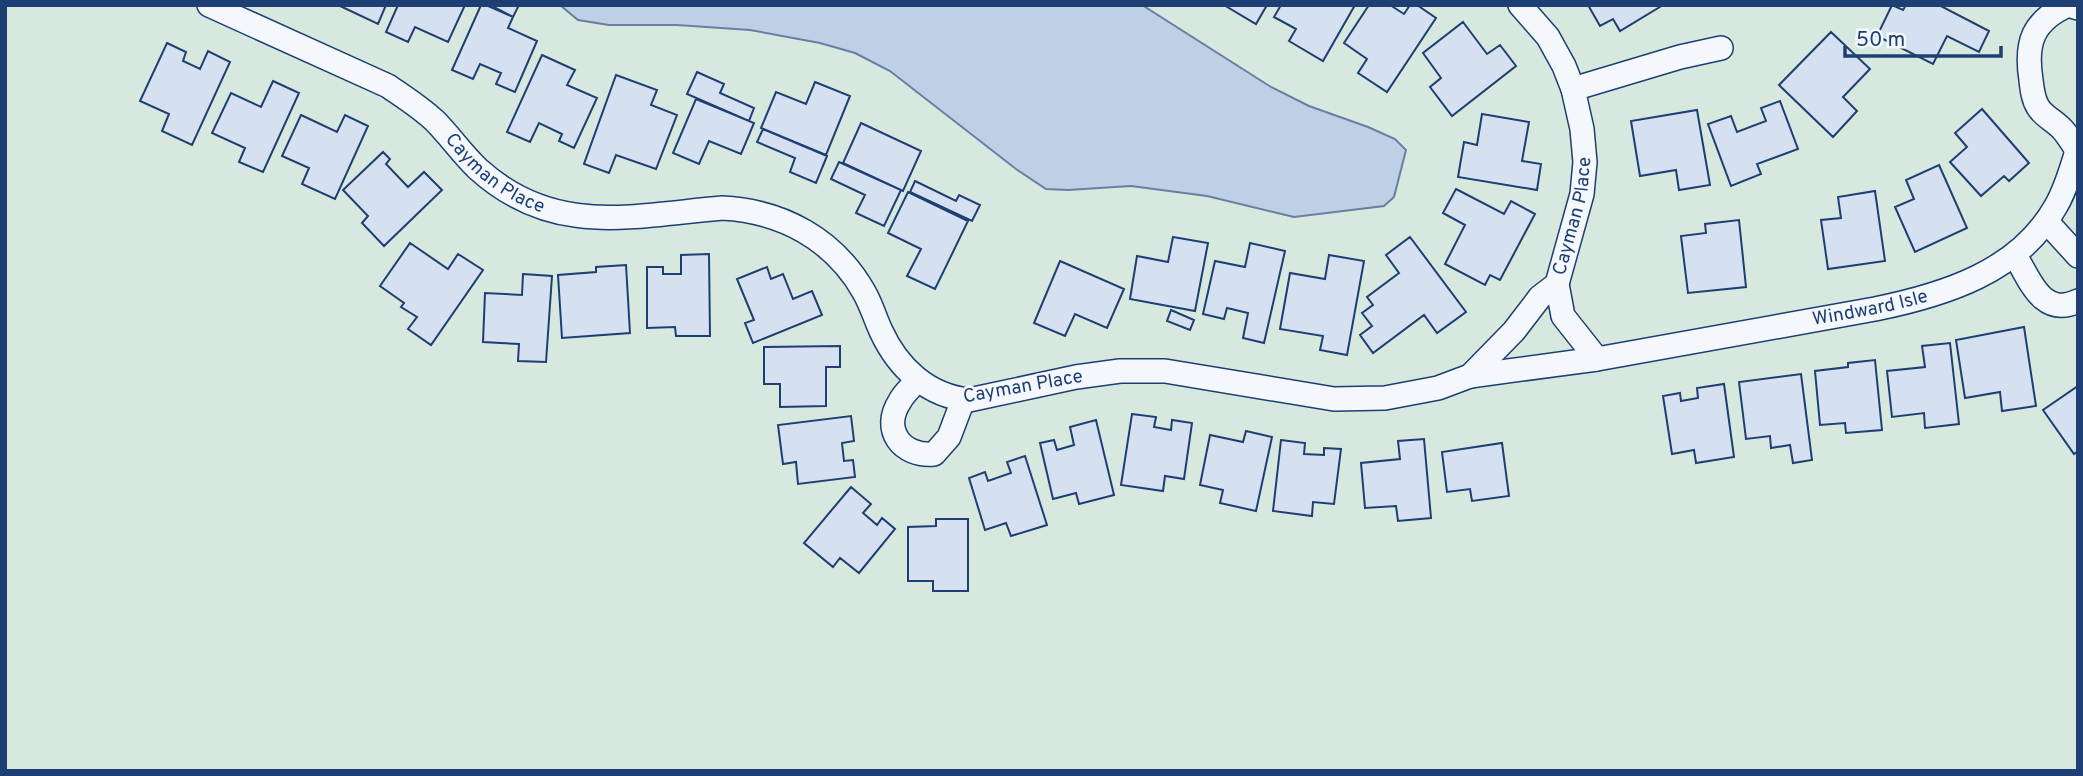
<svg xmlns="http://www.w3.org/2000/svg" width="2083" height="776" viewBox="0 0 2083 776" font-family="Overpass,sans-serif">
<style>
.green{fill:#d7e8df;stroke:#687fa3;stroke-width:2}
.water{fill:#bed0e5;stroke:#687fa3;stroke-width:2}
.building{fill:#d5e0f0;stroke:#1d3f73;stroke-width:2}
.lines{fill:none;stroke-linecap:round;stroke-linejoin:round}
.minor-casing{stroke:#1d3f73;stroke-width:26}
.minor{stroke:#f4f7fb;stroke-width:23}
.labels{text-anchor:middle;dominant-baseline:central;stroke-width:5;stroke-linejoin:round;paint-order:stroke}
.street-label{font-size:19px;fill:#1d3f73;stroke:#f4f7fb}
</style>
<rect width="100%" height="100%" fill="#f4f7fb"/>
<path class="green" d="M 5,5 L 2078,5 L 2078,771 L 5,771 Z"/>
<path class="water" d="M 560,5 L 1142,5 L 1271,87 L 1309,106 L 1368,127 L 1395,139 L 1406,150 L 1394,197 L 1384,206 L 1294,217 L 1207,196 L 1131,186 L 1068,190 L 1046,189 L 1016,169 L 890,71 L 855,53 L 820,43 L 750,30 L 677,25 L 609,25 L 578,20 Z"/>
<path class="building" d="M 338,5 L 386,5 L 378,24 Z
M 398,5 L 465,5 L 448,42 L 415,27 L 408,42 L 386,32 Z
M 481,5 L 486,5 L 513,17 L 508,28 L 537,41 L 515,92 L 496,84 L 501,73 L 480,64 L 473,79 L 452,70 Z
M 490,5 L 519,5 L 513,17 Z
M 1224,5 L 1267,5 L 1256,24 Z
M 1281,5 L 1355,5 L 1323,61 L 1289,41 L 1296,29 L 1274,17 Z
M 1369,5 L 1390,5 L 1404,14 L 1410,5 L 1417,5 L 1436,18 L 1387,92 L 1358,73 L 1367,59 L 1344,43 Z
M 1588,5 L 1663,5 L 1620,31 L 1613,19 L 1600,26 Z
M 1892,5 L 1903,10 L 1906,5 L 1939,5 L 1989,31 L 1979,52 L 1947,36 L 1933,64 L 1877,36 Z
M 1463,22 L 1487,54 L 1500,45 L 1516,66 L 1452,116 L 1430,87 L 1441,78 L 1423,53 Z
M 1831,32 L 1870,69 L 1843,97 L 1857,111 L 1833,137 L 1779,85 Z
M 167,43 L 186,52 L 183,61 L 200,69 L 208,51 L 230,62 L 192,145 L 162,131 L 169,114 L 140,101 Z
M 542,55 L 575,70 L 567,85 L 597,98 L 574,148 L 559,141 L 562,134 L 539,123 L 530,142 L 507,132 Z
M 697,72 L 724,84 L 720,93 L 754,108 L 749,121 L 687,94 Z
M 616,75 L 657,90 L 651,105 L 677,115 L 656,169 L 616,155 L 609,173 L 584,164 Z
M 273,81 L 299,93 L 263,172 L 239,162 L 245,148 L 212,133 L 231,93 L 261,107 Z
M 815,82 L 850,96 L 826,155 L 761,128 L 776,92 L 806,104 Z
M 696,99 L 754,123 L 741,154 L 709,141 L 699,164 L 673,153 Z
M 1780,101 L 1798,149 L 1757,164 L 1761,174 L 1731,186 L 1708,124 L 1731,116 L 1737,132 L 1766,121 L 1761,108 Z
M 1982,109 L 2029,163 L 2009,181 L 2004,176 L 1981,196 L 1950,162 L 1967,147 L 1955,133 Z
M 1697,110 L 1710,185 L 1679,190 L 1676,170 L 1640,176 L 1631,121 Z
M 1482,114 L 1529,122 L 1522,161 L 1541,164 L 1537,190 L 1458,177 L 1464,142 L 1477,145 Z
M 301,115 L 337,132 L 345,115 L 368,126 L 335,199 L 302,184 L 309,168 L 282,156 Z
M 861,123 L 921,151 L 903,191 L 843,163 Z
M 763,129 L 827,156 L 816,183 L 790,172 L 795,158 L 757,142 Z
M 383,152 L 390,159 L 386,164 L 408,187 L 424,172 L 442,190 L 384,246 L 362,223 L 368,216 L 343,190 Z
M 839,162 L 901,190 L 884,226 L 856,213 L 865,195 L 831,179 Z
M 1939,165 L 1967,228 L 1915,252 L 1895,207 L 1914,199 L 1906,180 Z
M 915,181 L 956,201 L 959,195 L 980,205 L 972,221 L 910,192 Z
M 1456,189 L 1504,214 L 1511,201 L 1535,214 L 1500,280 L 1490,275 L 1485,285 L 1445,264 L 1465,225 L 1443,213 Z
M 1875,191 L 1885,261 L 1828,269 L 1821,220 L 1841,218 L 1838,197 Z
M 908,192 L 968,221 L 935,289 L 907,276 L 921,249 L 888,233 Z
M 1739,220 L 1746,287 L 1688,293 L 1681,236 L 1706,233 L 1705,224 Z
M 1173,237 L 1208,243 L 1195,311 L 1130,299 L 1137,256 L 1168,262 Z
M 1410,237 L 1466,312 L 1437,333 L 1424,315 L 1373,353 L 1360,335 L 1372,326 L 1362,313 L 1373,305 L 1367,297 L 1399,273 L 1386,255 Z
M 410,243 L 448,269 L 458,254 L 483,270 L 431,345 L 408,329 L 417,317 L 401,307 L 404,303 L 380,286 Z
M 1250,243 L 1285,251 L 1264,343 L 1243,338 L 1248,313 L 1227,308 L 1224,319 L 1203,314 L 1215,261 L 1245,267 Z
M 709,254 L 710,336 L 676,336 L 675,327 L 647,328 L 647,267 L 663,267 L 663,274 L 681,274 L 681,255 Z
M 1329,255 L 1364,261 L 1347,355 L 1320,350 L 1323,336 L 1280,329 L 1290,273 L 1325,279 Z
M 1060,261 L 1124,289 L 1107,328 L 1075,314 L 1065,336 L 1034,323 Z
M 626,265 L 630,333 L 562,338 L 558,275 L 596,272 L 596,267 Z
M 767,267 L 771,279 L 783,274 L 793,299 L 812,291 L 822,315 L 753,343 L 745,323 L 754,320 L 737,279 Z
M 523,274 L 552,276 L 546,362 L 518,361 L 519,344 L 483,342 L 485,293 L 522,295 Z
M 1171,310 L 1194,320 L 1190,330 L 1167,321 Z
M 2024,327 L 2036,406 L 2002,411 L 2000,392 L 1965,398 L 1956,340 Z
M 1950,343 L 1959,424 L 1925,428 L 1924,413 L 1892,417 L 1887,371 L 1925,367 L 1922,346 Z
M 840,346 L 840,367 L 826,367 L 826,406 L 780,407 L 780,384 L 764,384 L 764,347 Z
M 1875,360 L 1882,430 L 1846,433 L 1845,423 L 1820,425 L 1815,371 L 1848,367 L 1848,363 Z
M 1801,374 L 1812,460 L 1793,463 L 1790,445 L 1771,448 L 1770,436 L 1746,439 L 1739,382 Z
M 1724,384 L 1734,457 L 1696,463 L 1694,450 L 1672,454 L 1663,396 L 1680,393 L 1681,401 L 1698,398 L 1697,388 Z
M 2078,386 L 2078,451 L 2074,454 L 2043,410 Z
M 1132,414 L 1156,417 L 1154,427 L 1171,430 L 1172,420 L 1192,423 L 1184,479 L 1165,476 L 1163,491 L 1121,485 Z
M 851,416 L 854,441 L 842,443 L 844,461 L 853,460 L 855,477 L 798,484 L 796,462 L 783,464 L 778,425 Z
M 1096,420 L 1114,495 L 1079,504 L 1076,493 L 1053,499 L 1040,443 L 1054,440 L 1057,450 L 1074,445 L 1070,427 Z
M 1246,431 L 1272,437 L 1256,511 L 1220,503 L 1223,490 L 1200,485 L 1210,435 L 1243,442 Z
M 1424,439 L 1431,518 L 1398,521 L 1396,506 L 1365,508 L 1361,463 L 1400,459 L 1398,441 Z
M 1281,440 L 1305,443 L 1304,454 L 1324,455 L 1324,448 L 1341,449 L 1334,504 L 1313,502 L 1312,516 L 1273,511 Z
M 1502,443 L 1509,496 L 1472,501 L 1470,489 L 1447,492 L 1442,452 Z
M 1025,456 L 1047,525 L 1011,536 L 1006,523 L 985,530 L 969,478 L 985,472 L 988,481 L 1011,473 L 1007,462 Z
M 851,487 L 871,504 L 863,513 L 877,525 L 882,518 L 895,529 L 859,573 L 840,558 L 833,567 L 804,543 Z
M 936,519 L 968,519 L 968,591 L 933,591 L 933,581 L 908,581 L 908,527 L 936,526 Z"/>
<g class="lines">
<defs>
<g id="minor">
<path id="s1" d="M 209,5 L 388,86 C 404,97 420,107 435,121 C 450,136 462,154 478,169 C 553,237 631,216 722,208 C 782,211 834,239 864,292 C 871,304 875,318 881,331 C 898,368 928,396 969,400 L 1076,377 L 1120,371 L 1165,371 L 1334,399 L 1385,398 L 1438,388 L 1470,376 L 1514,331 L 1540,297 L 1557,284 L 1582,194 L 1585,162 L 1582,129 L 1573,89 L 1564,66 L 1548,37 L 1520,5"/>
<path d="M 2078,8 L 2068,5 C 2033,21 2025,42 2031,80 C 2032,89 2033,99 2038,107 C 2043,116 2055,121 2062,129 C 2068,135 2073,145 2078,151"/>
<path d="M 1573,89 L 1680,57 L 1721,48"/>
<path d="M 2047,222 L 2078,256"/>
<path d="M 2015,255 C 2030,280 2042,318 2078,301"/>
<path d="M 1557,284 L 1563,316 L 1597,359"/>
<path id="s2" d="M 1470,376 L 1597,359 L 1875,309 C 1944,295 2019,272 2056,206 C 2066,189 2071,170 2077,151"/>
<path d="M 917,380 C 912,387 904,393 900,401 C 881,430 902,457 934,454 L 949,437 L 963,400"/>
</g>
</defs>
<use href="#minor" class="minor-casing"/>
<use href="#minor" class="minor"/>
</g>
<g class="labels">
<g class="street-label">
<text stroke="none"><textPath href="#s1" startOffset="336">Cayman Place</textPath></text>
<text stroke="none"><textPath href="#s1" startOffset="1615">Cayman Place</textPath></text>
<text stroke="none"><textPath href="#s2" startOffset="406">Windward Isle</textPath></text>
<text transform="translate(1023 387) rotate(-10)">Cayman Place</text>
</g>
</g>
<rect width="2083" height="776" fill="none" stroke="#1d3f73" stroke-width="14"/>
<path d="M1845 46v10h156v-10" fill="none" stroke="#1d3f73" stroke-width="3.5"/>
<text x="1856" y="46" font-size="21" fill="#1d3f73" stroke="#f4f7fb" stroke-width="5" paint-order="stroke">50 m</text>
</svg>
